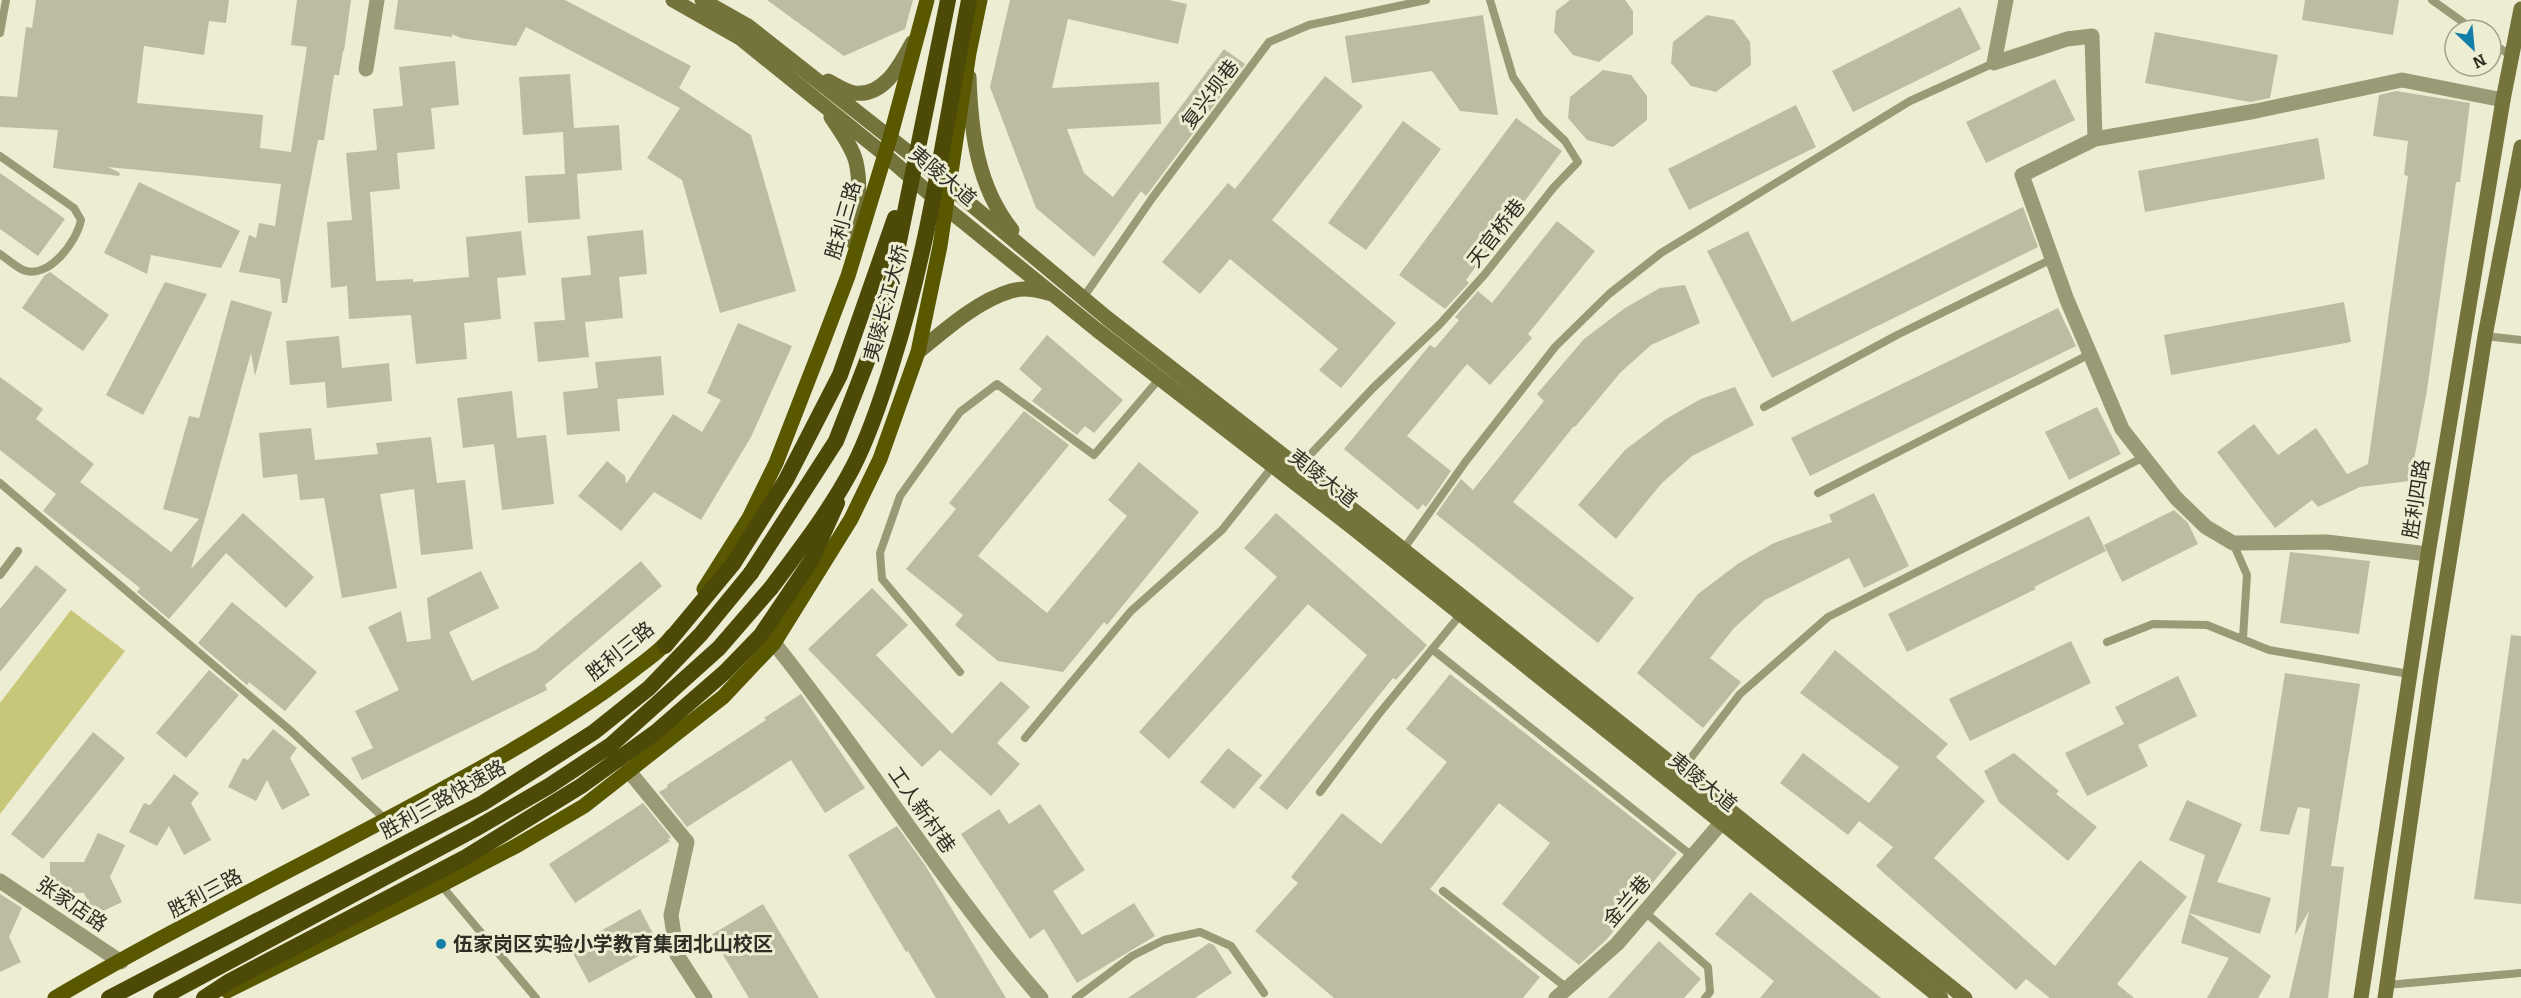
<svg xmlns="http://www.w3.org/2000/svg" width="2521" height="998" viewBox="0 0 2521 998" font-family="Bitter,'Noto Sans SC',serif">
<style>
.green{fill:#c8c779}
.building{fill:#bcbca3}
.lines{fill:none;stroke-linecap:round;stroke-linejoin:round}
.service{stroke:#9a9a76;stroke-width:8}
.minor{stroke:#9a9a76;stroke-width:15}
.secondary{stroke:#74733c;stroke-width:15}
.primary{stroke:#595700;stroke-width:15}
.trunk{stroke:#4c4a06;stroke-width:16}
.trunk-bridge{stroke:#4c4a06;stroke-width:16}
.poi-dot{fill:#137ea7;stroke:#ecedd2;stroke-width:2}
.labels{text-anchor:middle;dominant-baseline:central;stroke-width:6;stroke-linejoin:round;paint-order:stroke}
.street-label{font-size:20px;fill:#2e2e24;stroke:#ecedd2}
.poi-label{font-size:20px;font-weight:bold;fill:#2e2e24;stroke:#ecedd2;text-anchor:start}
</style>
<rect width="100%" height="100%" fill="#ecedd2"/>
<path class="green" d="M 71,610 L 125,651 L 0,814 L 0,703 Z"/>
<path class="building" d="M 36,0 L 229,0 L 226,23 L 209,21 L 204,55 L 144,46 L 137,103 L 263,115 L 260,148 L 291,152 L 307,47 L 291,45 L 297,0 L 351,0 L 344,51 L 343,51 L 339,75 L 334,75 L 324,140 L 318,140 L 287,303 L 282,303 L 280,279 L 239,272 L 249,235 L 256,238 L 259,223 L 275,226 L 281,184 L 108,167 L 120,173 L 119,176 L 53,168 L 58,130 L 0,127 L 0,96 L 17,97 L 26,27 L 32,28 Z
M 398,0 L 565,0 L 691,66 L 679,88 L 751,135 L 796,291 L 720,313 L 682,180 L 647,158 L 680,108 L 526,27 L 516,46 L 461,38 L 452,34 L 452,37 L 394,29 Z
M 767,0 L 913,0 L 905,29 L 844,56 Z
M 1010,0 L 1169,0 L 1187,4 L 1178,44 L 1068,19 L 1052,88 L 1159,82 L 1161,124 L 1067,129 L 1084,173 L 1113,197 L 1224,49 L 1245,64 L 1146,196 L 1141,191 L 1094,257 L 1036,208 L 990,87 Z
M 1570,0 L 1625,0 L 1633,11 L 1633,34 L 1599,62 L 1573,55 L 1554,32 L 1556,11 Z
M 2305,0 L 2399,0 L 2393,35 L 2302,20 Z
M 1960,7 L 1981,49 L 1853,112 L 1832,71 Z
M 1483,15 L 1498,115 L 1460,111 L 1432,71 L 1352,83 L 1345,36 Z
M 1707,15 L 1734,20 L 1750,42 L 1751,65 L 1716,92 L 1691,86 L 1671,63 L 1673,42 Z
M 2155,32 L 2278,55 L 2270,98 L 2250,102 L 2145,83 Z
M 455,61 L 459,105 L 431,108 L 435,149 L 397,153 L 400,189 L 370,192 L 376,281 L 413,279 L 413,282 L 469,277 L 466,237 L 521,231 L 526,275 L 497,278 L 501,319 L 464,323 L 467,359 L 416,364 L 411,315 L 349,319 L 347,286 L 331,288 L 327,222 L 352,220 L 346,153 L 377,150 L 373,109 L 403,106 L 399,67 Z
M 1603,70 L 1631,75 L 1647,96 L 1647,120 L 1613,147 L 1587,140 L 1568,118 L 1570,97 Z
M 570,74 L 574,128 L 619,125 L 622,170 L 577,174 L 580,219 L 528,223 L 525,176 L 565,174 L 563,132 L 523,135 L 519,77 Z
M 1325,76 L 1363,106 L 1272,220 L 1396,323 L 1341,388 L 1319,370 L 1338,349 L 1230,259 L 1200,294 L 1162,262 L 1228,183 L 1235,189 Z
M 2055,79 L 2075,120 L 1986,163 L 1966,122 Z
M 2396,91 L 2470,103 L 2460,182 L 2456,182 L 2427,390 L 2410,481 L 2360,487 L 2318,507 L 2312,500 L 2275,528 L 2217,452 L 2254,424 L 2278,455 L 2316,428 L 2347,474 L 2368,464 L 2408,176 L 2404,175 L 2408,141 L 2373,136 L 2379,95 Z
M 1796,105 L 1816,147 L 1689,210 L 1668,169 Z
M 1516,118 L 1562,151 L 1466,280 L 1469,283 L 1445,309 L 1399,275 Z
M 1403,121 L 1441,149 L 1366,250 L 1328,223 Z
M 2318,138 L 2325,179 L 2145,212 L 2138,171 Z
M 0,173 L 65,219 L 38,256 L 0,229 Z
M 139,182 L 240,231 L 221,268 L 151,255 L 147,274 L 104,253 Z
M 2023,207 L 2038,247 L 1772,378 L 1707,251 L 1748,231 L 1792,322 Z
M 1557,221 L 1595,251 L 1528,334 L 1532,338 L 1490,385 L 1467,364 L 1407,436 L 1451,471 L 1426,507 L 1423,504 L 1418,510 L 1344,449 L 1430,345 L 1435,348 L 1459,320 L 1455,317 L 1478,291 L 1492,303 Z
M 643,230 L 647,274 L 619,277 L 623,318 L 585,322 L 589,357 L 538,362 L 534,322 L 565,320 L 561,278 L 591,275 L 587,236 Z
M 50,272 L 109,315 L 83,351 L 22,308 L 45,275 Z
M 165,282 L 207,294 L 143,415 L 106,395 Z
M 1685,285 L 1700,323 L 1651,345 L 1620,373 L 1575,427 L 1574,426 L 1513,502 L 1634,598 L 1598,643 L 1436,514 L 1461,479 L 1473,490 L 1544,401 L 1537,394 L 1584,339 L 1625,308 L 1660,288 Z
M 231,300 L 272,312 L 255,376 L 251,353 L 191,569 L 243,513 L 314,577 L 286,608 L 226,553 L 169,619 L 137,592 L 140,588 L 43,511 L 56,494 L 0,450 L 0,377 L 43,409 L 36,419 L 94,464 L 80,482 L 171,552 L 199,519 L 163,509 L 189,416 L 199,418 Z
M 2344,302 L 2351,342 L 2171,375 L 2164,335 Z
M 2058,308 L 2076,346 L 1810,476 L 1791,438 Z
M 738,323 L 792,346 L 751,437 L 701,520 L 654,492 L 621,531 L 578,496 L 607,461 L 625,476 L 626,484 L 673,414 L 702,432 L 721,400 L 707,393 Z
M 1047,335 L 1123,400 L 1094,433 L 1085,426 L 1077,435 L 1032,401 L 1042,389 L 1019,369 Z
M 339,336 L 342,368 L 389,363 L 392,401 L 327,408 L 325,382 L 290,385 L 286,341 Z
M 661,356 L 664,395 L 617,399 L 620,431 L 567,435 L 563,392 L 598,388 L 595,362 Z
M 1735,387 L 1754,425 L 1692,456 L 1661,484 L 1616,539 L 1578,505 L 1625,450 L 1666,419 L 1701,399 Z
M 512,391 L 517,438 L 546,435 L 554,504 L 502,510 L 494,444 L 463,448 L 457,398 Z
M 2097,407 L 2121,454 L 2069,480 L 2045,432 Z
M 1024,411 L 1069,445 L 978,556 L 1047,613 L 1127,516 L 1108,500 L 1139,462 L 1199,512 L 1107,625 L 1104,622 L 1063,672 L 998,661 L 955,625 L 963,615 L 906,569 L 956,509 L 949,503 Z
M 311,428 L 315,460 L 378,454 L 376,443 L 431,437 L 437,483 L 465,480 L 473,549 L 421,555 L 414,489 L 380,494 L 397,588 L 342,598 L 324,498 L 300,500 L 297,474 L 263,478 L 259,433 Z
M 1874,493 L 1909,566 L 1864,588 L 1849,558 L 1765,600 L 1734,628 L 1710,658 L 1741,682 L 1703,728 L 1637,673 L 1698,594 L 1739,563 L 1774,543 L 1832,522 L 1829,515 Z
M 2174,510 L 2188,523 L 2198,544 L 2122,582 L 2104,545 Z
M 1276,513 L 1427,645 L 1396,680 L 1393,678 L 1287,810 L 1259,788 L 1367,655 L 1308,604 L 1169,759 L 1139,732 L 1277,577 L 1244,548 Z
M 2089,516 L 2106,551 L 2034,587 L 2036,589 L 1907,652 L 1888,614 Z
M 2290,552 L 2370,561 L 2359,634 L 2280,623 Z
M 641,561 L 662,586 L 545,685 L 547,690 L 362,780 L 351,758 L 373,748 L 355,711 L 399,690 L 368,627 L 401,611 L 407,642 L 431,639 L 427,598 L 481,571 L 499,608 L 449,632 L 472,681 L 536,650 Z
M 36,565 L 67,590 L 0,672 L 0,609 Z
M 872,588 L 908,625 L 876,655 L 952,734 L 1001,681 L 1030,707 L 997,743 L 1020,764 L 991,796 L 940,750 L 922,767 L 808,649 Z
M 232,602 L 317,672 L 285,711 L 249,682 L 247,685 L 198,643 Z
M 2511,635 L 2521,636 L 2521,904 L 2474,899 Z
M 2071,641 L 2091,683 L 1970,741 L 1949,699 Z
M 1835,650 L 1948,744 L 1936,757 L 1985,801 L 1934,858 L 2055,966 L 2140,860 L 2187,897 L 2117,984 L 2134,998 L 2050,998 L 2026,979 L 2016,990 L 1876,866 L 1893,847 L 1859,821 L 1848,835 L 1780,783 L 1803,753 L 1869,803 L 1899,767 L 1800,693 Z
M 209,670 L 239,695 L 186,758 L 156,733 Z
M 2285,673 L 2360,684 L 2331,866 L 2344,867 L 2328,998 L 2289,998 L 2309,911 L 2295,935 L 2310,809 L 2298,807 L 2289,835 L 2260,831 Z
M 1450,674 L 1677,853 L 1607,939 L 1579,965 L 1502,904 L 1550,843 L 1499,803 L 1430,889 L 1540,977 L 1523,998 L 1334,998 L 1255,931 L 1298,883 L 1291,877 L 1342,813 L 1381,844 L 1447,762 L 1406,729 Z
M 2178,676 L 2197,716 L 2138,745 L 2148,766 L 2087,796 L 2065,753 L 2124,724 L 2115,707 Z
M 801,694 L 865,788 L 825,813 L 791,760 L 687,827 L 659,792 L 668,787 L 667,785 L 766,720 L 764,718 Z
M 273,729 L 297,748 L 290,758 L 310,795 L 282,810 L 267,780 L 256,801 L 228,787 L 243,758 L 248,760 Z
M 93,732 L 125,758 L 43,859 L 11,834 Z
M 1228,748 L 1262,775 L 1234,809 L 1200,782 Z
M 2014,753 L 2059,791 L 2056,794 L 2097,827 L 2068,861 L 1999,802 L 1984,771 Z
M 174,774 L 199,793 L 191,803 L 211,840 L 184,855 L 169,826 L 157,846 L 129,832 L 144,803 L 150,805 Z
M 2187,800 L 2242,824 L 2217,882 L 2271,898 L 2260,934 L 2189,913 L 2205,855 L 2169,840 Z
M 643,803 L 671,837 L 668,839 L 670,841 L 575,903 L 549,864 Z
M 1040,804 L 1085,870 L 1053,891 L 1082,935 L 1134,903 L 1155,936 L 1077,983 L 1044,929 L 1030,939 L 961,834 L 999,809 L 1009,824 Z
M 897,826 L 925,865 L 1006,998 L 936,998 L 908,951 L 906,952 L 848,855 Z
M 98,833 L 125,845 L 110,877 L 122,902 L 95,915 L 84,893 L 50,892 L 50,862 L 84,862 Z
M 1750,892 L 1881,998 L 1760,998 L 1774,981 L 1715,934 Z
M 0,894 L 22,908 L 9,937 L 21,962 L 0,972 Z
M 763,904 L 819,998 L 749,998 L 711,935 Z
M 640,909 L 659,945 L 589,983 L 570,948 Z
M 2189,913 L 2271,976 L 2258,998 L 2207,998 L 2229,958 L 2181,943 Z
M 1659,941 L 1701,979 L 1684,998 L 1608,998 Z
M 1209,943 L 1214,945 L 1232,973 L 1195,998 L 1128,998 Z"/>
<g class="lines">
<path class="service" d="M 2432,0 L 2474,30
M 0,33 L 6,0
M 2491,43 L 2512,56
M 0,156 L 74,208 L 81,220 C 77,241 49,280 23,270 C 15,266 7,259 0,254
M 1083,298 L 1153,197 L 1269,42 L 1309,25 L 1426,0
M 2485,336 L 2521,340
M 1764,407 L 1897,335 L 2052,259
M 1307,458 L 1373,388 L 1440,324 L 1485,274 L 1554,187 L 1578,162 L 1565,141 L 1541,118 L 1513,77 L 1490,0
M 0,483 L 291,731 L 386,820
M 1818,493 L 2090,354
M 2233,543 L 2247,575 L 2243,638
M 1403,550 L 1466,461 L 1555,347 L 1609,294 L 1661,253 L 1910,101 L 1994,63
M 0,575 L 18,551
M 2107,642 L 2153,624 L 2207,625 L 2269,650 L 2409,674
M 1432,649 L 1692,856
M 960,672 L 882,579 L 880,553 L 900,496 L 960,412 L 997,384 L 1094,455 L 1160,378
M 1025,738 L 1131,611 L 1222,530 L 1273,466
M 1680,772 L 1740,694 L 1828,617 L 2144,457
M 1320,792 L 1378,715 L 1461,614
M 441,885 L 536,998
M 1443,891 L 1567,988
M 1645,912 L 1708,967 L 1710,992 L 1705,998
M 2387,985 L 2521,973
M 1076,998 L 1132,956 L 1164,940 L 1200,932 L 1231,946 L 1264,993"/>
<path class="minor" d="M 2006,0 L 1994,63 L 2067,39 L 2092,36 L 2095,139
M 366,69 L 377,0
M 2428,554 L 2327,542 L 2233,543 L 2206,527 L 2176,498 L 2122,429 L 2067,300 L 2022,175 L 2095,139 L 2256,111 L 2402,80 L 2503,100
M 774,643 C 867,759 943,886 1041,998
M 628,770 L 687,842 L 671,915 L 677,955 L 705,998
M 0,881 L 121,962
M 1556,998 L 1617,944 L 1721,823"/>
<path class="secondary" d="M 673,0 L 740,38 L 884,154 L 945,207 L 1097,330 L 1352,527 L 1941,998
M 702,0 L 748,26 L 913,156 L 1107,318 L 1361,516 L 1965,998
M 969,77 C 971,132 977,186 1012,230
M 828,81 C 836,85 846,92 854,93 C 884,97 900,65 912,43
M 831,117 C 840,131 852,146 856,162 C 862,188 857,216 853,242
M 918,352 C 945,330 977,301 1011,291 C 1025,287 1038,290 1052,294
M 2361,998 L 2428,554 L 2503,100 L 2521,9
M 2385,998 L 2431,676 L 2485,336 L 2521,147"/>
<path class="primary" d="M 704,589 L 749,518 L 776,463 L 823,342 L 848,276 L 890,138 L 927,0
M 227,991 L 441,885 L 516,846 L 584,806 L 723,697 L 774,643 L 851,519 L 880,459 L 918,352 L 940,246 L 969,53 L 980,0
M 55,998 C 201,912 355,840 502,756 C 547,730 590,704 631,672 C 645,661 661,651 672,636"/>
<path class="trunk" d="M 109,998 L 483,803 L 594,732 L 649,688 L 701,634 L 751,573
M 161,998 L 475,829 L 549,786 L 611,745 L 719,648 L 771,588
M 204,998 L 230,981 L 466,857 L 581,786 L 656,732 L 725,672 L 761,635 L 811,561 L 837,503"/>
<path class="trunk-bridge" d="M 751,573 L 836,441 L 871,351 L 891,281 L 948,0
M 771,588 C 800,549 830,511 853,467 C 870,434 882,397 893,361 C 930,244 946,121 969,0
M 665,646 L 733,564 L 786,480 L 840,375 L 895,218"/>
</g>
<circle class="poi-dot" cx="441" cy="944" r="6"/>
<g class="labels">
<g class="street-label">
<text transform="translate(1210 94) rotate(-53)">复兴坝巷</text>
<text transform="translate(943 176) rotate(40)">夷陵大道</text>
<text transform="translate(843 220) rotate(-74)">胜利三路</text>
<text transform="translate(1496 233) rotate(-52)">天官桥巷</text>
<text transform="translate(886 303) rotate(-75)">夷陵长江大桥</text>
<text transform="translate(1323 478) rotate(38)">夷陵大道</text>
<text transform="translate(2416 499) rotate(-81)">胜利四路</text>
<text transform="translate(620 651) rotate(-39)">胜利三路</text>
<text transform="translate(1703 782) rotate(39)">夷陵大道</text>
<text transform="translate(443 799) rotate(-29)">胜利三路快速路</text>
<text transform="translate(922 810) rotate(55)">工人新村巷</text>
<text transform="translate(205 893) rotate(-28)">胜利三路</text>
<text transform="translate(1627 901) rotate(-49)">金兰巷</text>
<text transform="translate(72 904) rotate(34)">张家店路</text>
</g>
<g class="poi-label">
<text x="453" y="944">伍家岗区实验小学教育集团北山校区</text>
</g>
</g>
<g transform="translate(2473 48) rotate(154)"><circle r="28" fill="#ecedd2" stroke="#a0a18c" stroke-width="1.5"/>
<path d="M0-4.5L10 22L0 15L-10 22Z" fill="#137ea7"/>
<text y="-9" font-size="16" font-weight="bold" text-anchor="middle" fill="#2e2e24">N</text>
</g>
</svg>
